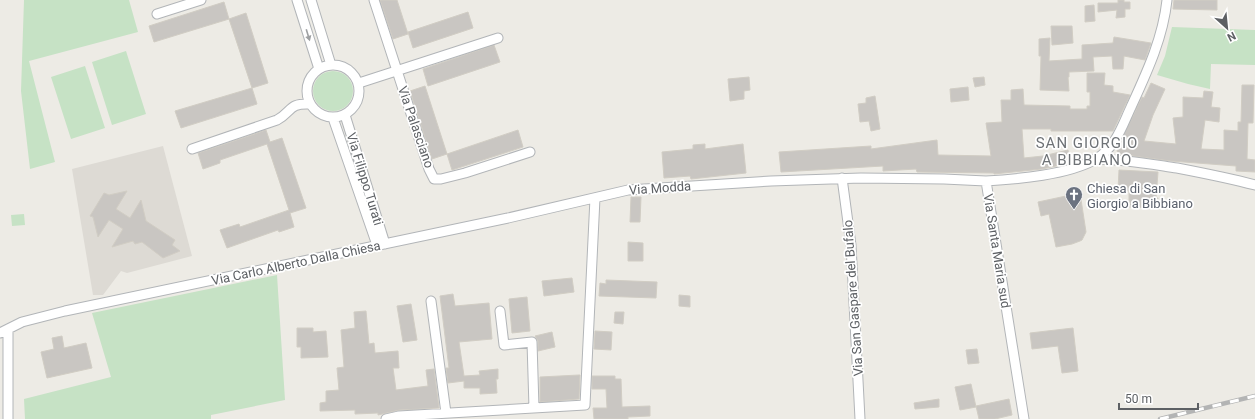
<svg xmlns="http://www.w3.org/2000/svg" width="1255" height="419" font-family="Roboto,sans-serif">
<rect width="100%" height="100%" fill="#edebe5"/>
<path fill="#dddad4" d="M163,146L192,256L127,273L121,271L103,295H93L72,169Z"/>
<path fill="#c6e2c5" d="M24,0H129L138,32L29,61L55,162L30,169L21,91Z
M1172,27L1255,30V65L1211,64L1210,89L1188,84L1157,75L1165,56Z
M126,51L146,114L112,125L92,62Z
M85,66L105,128L71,139L51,77Z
M313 91a20 20 0 1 1 40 0a20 20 0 1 1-40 0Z
M24,214L25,225L12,226L11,215Z
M277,275L285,400L211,415V419H25L24,399L111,377L92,313Z"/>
<path fill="#c9c6c2" stroke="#d1cdc4" d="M380,0H397L408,34L393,39Z
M1118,0H1124V2H1130V9H1125V17L1116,18L1117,10L1098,12V3H1118Z
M1174,0H1217V10L1173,9Z
M224,2L229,19L154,42L149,26Z
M1094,5L1095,21L1085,22V6Z
M468,12L473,28L413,48L408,32Z
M246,13L268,83L252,88L229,19Z
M1051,26H1072L1073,43L1052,45Z
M1114,37L1151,43L1145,60L1124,56L1123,69H1113L1112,56L1093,57L1094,71L1069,72V77H1068L1069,91L1040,90L1041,56H1039V39L1050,38L1049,61L1082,59V45L1113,43Z
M494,45L500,62L428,86L423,69Z
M1087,73H1105L1104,85L1113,86V92L1130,95L1113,131H1051V129H1022L1024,158L1043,156L1068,150L1070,163L1042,169L994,174V173L917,172L916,169L883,171V166L781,172L779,152L871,146V149L937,140L938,155L991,156L986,123L1002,122L1001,100H1011V90L1023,89L1024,105L1070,106V109H1087V106H1090V92H1087Z
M749,77L750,90L744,91V99L730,101L728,79Z
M984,77L985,85L975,87L973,78Z
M1151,83L1165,89L1153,115L1144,141L1176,144L1173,118L1183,117V97L1203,98L1204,91L1213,92L1211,107L1220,108L1219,122L1205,120L1201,149L1224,150V130L1238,131V122H1241L1242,85H1254L1253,123H1248L1247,159L1255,160V172L1236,171V166L1171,161L1119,154L1117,151L1120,143L1142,97L1144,98Z
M425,86L447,154L432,159L410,91Z
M968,87L969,100L951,102L950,89Z
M252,88L257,104L181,128L175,111Z
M875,96L880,129L871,131L869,121L860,122L858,104L866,103V98Z
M266,130L270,142L282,138L306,208L290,213L294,227L279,232L278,230L227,248L220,230L239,224L240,227L289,210L267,144L220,160V163L203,169L198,153Z
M518,130L523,147L452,170L447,154Z
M705,144V149L743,144L746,173L691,179L690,176L664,178L662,152L693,149V145Z
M1119,170L1158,172L1156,198H1158L1157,208L1129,207V191L1118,190Z
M127,191L116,209L130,218L141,200L146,221L175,240L172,245L180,251L163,258L142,242L135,244L133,241L112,247L123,229L109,220L98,237L93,217L90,216L104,193L109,195Z
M1080,193L1086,232L1082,240L1080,241L1072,244L1056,247L1049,214L1041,216L1038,202Z
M631,197H641L640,222H630Z
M628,242L643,243V261H628Z
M572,278L574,292L544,296L542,281Z
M606,280L657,282L656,298L599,296L600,283L606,284Z
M453,294L455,306L489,303L492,339L459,342L464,376L480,375L479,371L498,369V379H496L497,393L480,394V388H464V381L448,383L446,368H449L440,296Z
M679,295L690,296V307L679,306Z
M527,297L530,331L512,333L509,299Z
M411,304L417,340L403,342L397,306Z
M366,311L369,344L374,343L375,353L398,351L399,368H393L396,390L428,386L426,370L434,369L439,408L399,410L378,415V413L355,414V410L320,411V403L326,402V391L339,390L337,368L344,367L341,330L355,328L354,312Z
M615,312H624L623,324L614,323Z
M297,328H313V332L326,331L328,357L301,358V347H297Z
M1073,328L1078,371L1062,373L1058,346L1032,349L1030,333Z
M595,331L612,332L611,350L594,349Z
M552,332L555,347L538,351V341L535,336Z
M62,336L64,348L86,343L92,368L47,378L41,352L54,349L52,338Z
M977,349L979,363L968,364L966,350Z
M579,375H580L579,399L540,402V377Z
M592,376H615V379H621L622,407L650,406V416L628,417V419H594L593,408H607L606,389H592Z
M971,384L976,407L960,410L955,387Z
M939,399V407L915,409L914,403Z
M1009,399L1012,415L995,419H979L976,406Z"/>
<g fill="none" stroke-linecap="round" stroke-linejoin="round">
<defs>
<path id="minor" d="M297,0L319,69
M311,0L331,65
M374,0L429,169L434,179H441L465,173L530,152
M157,14L201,0
M307 91a26 26 0 1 1 52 0a26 26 0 1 1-52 0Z
M359,83L498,38
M345,115L385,244
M333,118L377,245
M192,149L277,120C293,111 288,103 310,104
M1095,159C1123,159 1150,164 1177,168C1203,173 1229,178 1255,185
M842,178L851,245L860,419
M431,301L446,413
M500,311L504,345L532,342L534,408
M0,333L22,322L65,311L508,218L628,190L771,181L861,178L944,179L986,181
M8,419V329
M386,419L399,416L585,405L595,198
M1024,419L986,181C1018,179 1068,175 1096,159C1116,147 1122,126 1131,107C1147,72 1163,38 1167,0"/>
</defs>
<use href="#minor" stroke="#b2b5b8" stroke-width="11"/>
<use href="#minor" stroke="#fff" stroke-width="9"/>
<defs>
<path id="rail" d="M1160,419L1255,396"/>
</defs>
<use href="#rail" stroke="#b3b4b4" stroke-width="4.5"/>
<use href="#rail" stroke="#fff" stroke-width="3" stroke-dasharray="9" stroke-linecap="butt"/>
</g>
<defs><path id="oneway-solid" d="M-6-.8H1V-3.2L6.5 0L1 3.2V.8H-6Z"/></defs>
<use fill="#9ea0a2" href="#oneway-solid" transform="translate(308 35) rotate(73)"/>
<defs>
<symbol id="church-pin" viewBox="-11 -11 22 30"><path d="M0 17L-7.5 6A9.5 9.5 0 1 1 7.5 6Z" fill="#6b7280" stroke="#fff"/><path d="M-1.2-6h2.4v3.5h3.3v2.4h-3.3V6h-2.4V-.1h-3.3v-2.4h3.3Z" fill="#fff"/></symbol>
</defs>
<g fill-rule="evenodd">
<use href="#church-pin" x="1064" y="185" width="20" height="27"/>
</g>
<g text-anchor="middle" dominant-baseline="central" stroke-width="3.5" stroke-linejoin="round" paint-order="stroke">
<g font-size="13" fill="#5d6064" stroke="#fff">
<text transform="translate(416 127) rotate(71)">Via Palasciano</text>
<text transform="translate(365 179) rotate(73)">Via Filippo Turati</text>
<text transform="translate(660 188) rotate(-4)">Via Modda</text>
<text transform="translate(997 251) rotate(81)">Via Santa Maria sud</text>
<text transform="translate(296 263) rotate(-12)">Via Carlo Alberto Dalla Chiesa</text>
<text transform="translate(853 298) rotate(-94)">Via San Gaspare del Bufalo</text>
</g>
<g font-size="13" fill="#5b616d" stroke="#fff" text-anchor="start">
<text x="1087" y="188">Chiesa di San<tspan x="1087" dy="15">Giorgio a Bibbiano</tspan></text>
</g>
<g font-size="15" letter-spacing="1" fill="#6e7276" stroke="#fff">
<text x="1087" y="143">SAN GIORGIO<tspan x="1087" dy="17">A BIBBIANO</tspan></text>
</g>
</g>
<g transform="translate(1227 28) rotate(153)" stroke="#ffffff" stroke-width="3" paint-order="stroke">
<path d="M0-3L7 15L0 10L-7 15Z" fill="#5d6064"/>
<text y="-6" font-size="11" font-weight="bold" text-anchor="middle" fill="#5d6064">N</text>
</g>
<path d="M1119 403v6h79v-6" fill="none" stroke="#5d6064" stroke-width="2"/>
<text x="1125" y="403" font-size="12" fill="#5d6064" stroke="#ffffff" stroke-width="3" paint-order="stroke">50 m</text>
</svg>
